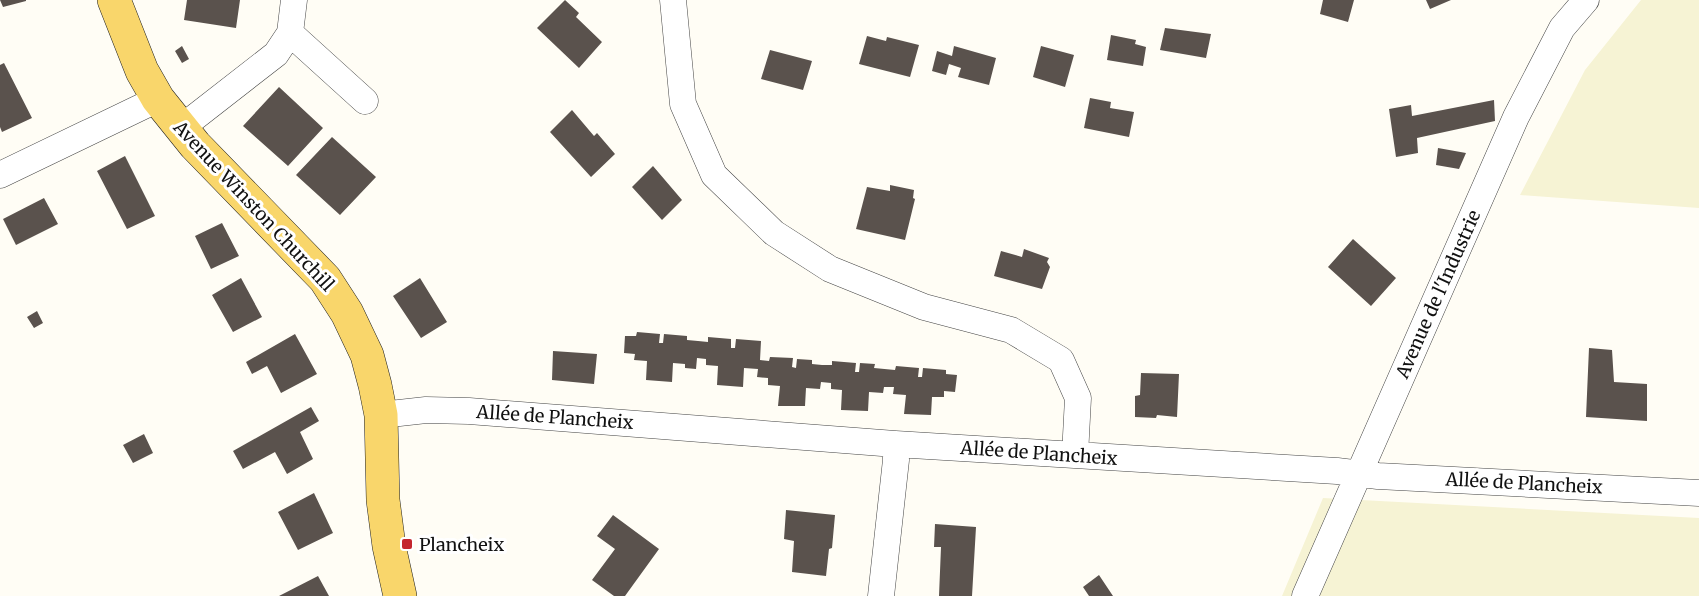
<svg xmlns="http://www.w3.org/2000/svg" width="1699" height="596" font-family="Merriweather,serif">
<rect width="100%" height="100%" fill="#fffdf5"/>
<path fill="#f6f3d4" d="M1641,0H1699V208L1520,195L1585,70Z
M1323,498L1699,518V596H1282Z"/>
<path fill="#5a524d" d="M0,0H26V1L3,7Z
M187,0H240L236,28L184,20Z
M565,0L579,13L576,17L602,42L579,68L537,28Z
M1323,0H1354L1348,22L1320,14Z
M1426,0H1451L1430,9Z
M1165,28L1211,34L1206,58L1160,50Z
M1111,35L1136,40L1135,44L1146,47L1143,66L1107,60Z
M867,36L886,41L887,37L919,45L910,77L859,64Z
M182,46L189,59L182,63L175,51Z
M954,46L996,58L989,85L958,77L961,68L949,64L946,75L932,71L937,51L952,56Z
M1041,46L1074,55L1065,87L1033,77Z
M770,50L812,61L803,90L761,79Z
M4,63L32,118L2,132L0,127V65Z
M279,87L323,128L288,166L243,126Z
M1090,98L1111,102L1110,108L1134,112L1129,137L1084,128Z
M1494,100L1495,121L1417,138L1418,153L1396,157L1389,109L1411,105L1412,116Z
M572,110L594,136L597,133L615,154L591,177L550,132Z
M332,137L376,177L340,215L296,175Z
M1438,148L1466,153L1459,169L1436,165Z
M125,156L155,216L127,229L97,171Z
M653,166L682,200L662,220L632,187Z
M890,185L914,190L913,198L915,199L905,240L856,229L867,187L890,191Z
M44,198L58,224L16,245L3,219Z
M222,223L239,256L211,269L195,236Z
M1353,239L1396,278L1371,306L1328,267Z
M1024,249L1049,258L1047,262L1050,267L1042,289L994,276L1001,251L1022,257Z
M241,278L262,317L233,332L212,295Z
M420,278L447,322L421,338L393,296Z
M37,311L43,323L34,328L27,317Z
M637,332L660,334L659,343H663L664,334L687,336V340L698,341L708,342V337L731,339V348H735L736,339L761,341L760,360L769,361L770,357L793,358L792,367L796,368L797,359L812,360V364L822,365H832V361L856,363L855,372H859L860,363L875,364L874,368L895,370L896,366L919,368L918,377H922L923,368L946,370V374L957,375L955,392L944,391V397H932L931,415L904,414L906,395L893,394L894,387H884L883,393L869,392L868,411L841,410L842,390L831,389V383L821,382L820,389L806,388L805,406H778L780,386L768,385V378L757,377L758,369L744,368L743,387L717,385L718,366L706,365V359L697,358L696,369L685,368V364L673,363L672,382L646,380L647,361L634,360L635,354L624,353L625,336H636Z
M295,334L317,374L281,393L267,366L252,374L246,362Z
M1589,348L1612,350L1614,382L1647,384V421L1586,417Z
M553,351L597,354L594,384L552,380Z
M1141,373L1179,374L1177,417L1157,415L1156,418L1135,417V396L1140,395Z
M311,407L319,421L300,432L313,459L287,474L275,452L243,469L233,451Z
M144,434L153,453L133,463L123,445Z
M314,493L333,533L298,550L278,512Z
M786,510L835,515L832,548L829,549L826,576L792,572L794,541L784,539Z
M613,515L659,549L625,596H614L592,580L615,549L597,536Z
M935,524L976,527L972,596H939L941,547H934Z
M1099,575L1113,596H1089L1083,587Z
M318,576L329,596H279Z"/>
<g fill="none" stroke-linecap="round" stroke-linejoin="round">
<defs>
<path id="minor" d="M673,0L683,104L714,175L774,233L830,269L924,307L1011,330L1061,360L1078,398L1075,455
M290,33L365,101
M181,128L276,54L290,33L294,0
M0,175L158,99
M381,415L426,410L469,411L895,444L1337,471L1378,476L1699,493
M881,596L896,460L895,444
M1305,596L1516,117L1562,28L1586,0"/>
<path id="major" d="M114,0L142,71L158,99L195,145L325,279L347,313L367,355L375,385L381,415L383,500L389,546L400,596"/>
</defs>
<use href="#minor" stroke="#444" stroke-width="27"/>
<use href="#major" stroke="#222" stroke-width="34"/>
<use href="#minor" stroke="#fff" stroke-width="26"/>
<use href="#major" stroke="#f9d66b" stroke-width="33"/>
</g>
<rect fill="#c4262e" stroke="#fff" stroke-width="2" x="401" y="538" width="12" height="12" rx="3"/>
<g text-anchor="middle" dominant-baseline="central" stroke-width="6" stroke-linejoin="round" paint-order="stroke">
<g font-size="18" fill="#111" stroke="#fff">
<text transform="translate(254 206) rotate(47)">Avenue Winston Churchill</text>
<text transform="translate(1438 294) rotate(-66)">Avenue de l'Industrie</text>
<text transform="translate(555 417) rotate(4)">Allée de Plancheix</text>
<text transform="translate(1039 453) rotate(4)">Allée de Plancheix</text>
<text transform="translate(1524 483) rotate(3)">Allée de Plancheix</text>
</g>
<g font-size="18" fill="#111" stroke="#fff" text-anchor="start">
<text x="419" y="544">Plancheix</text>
</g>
</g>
</svg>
